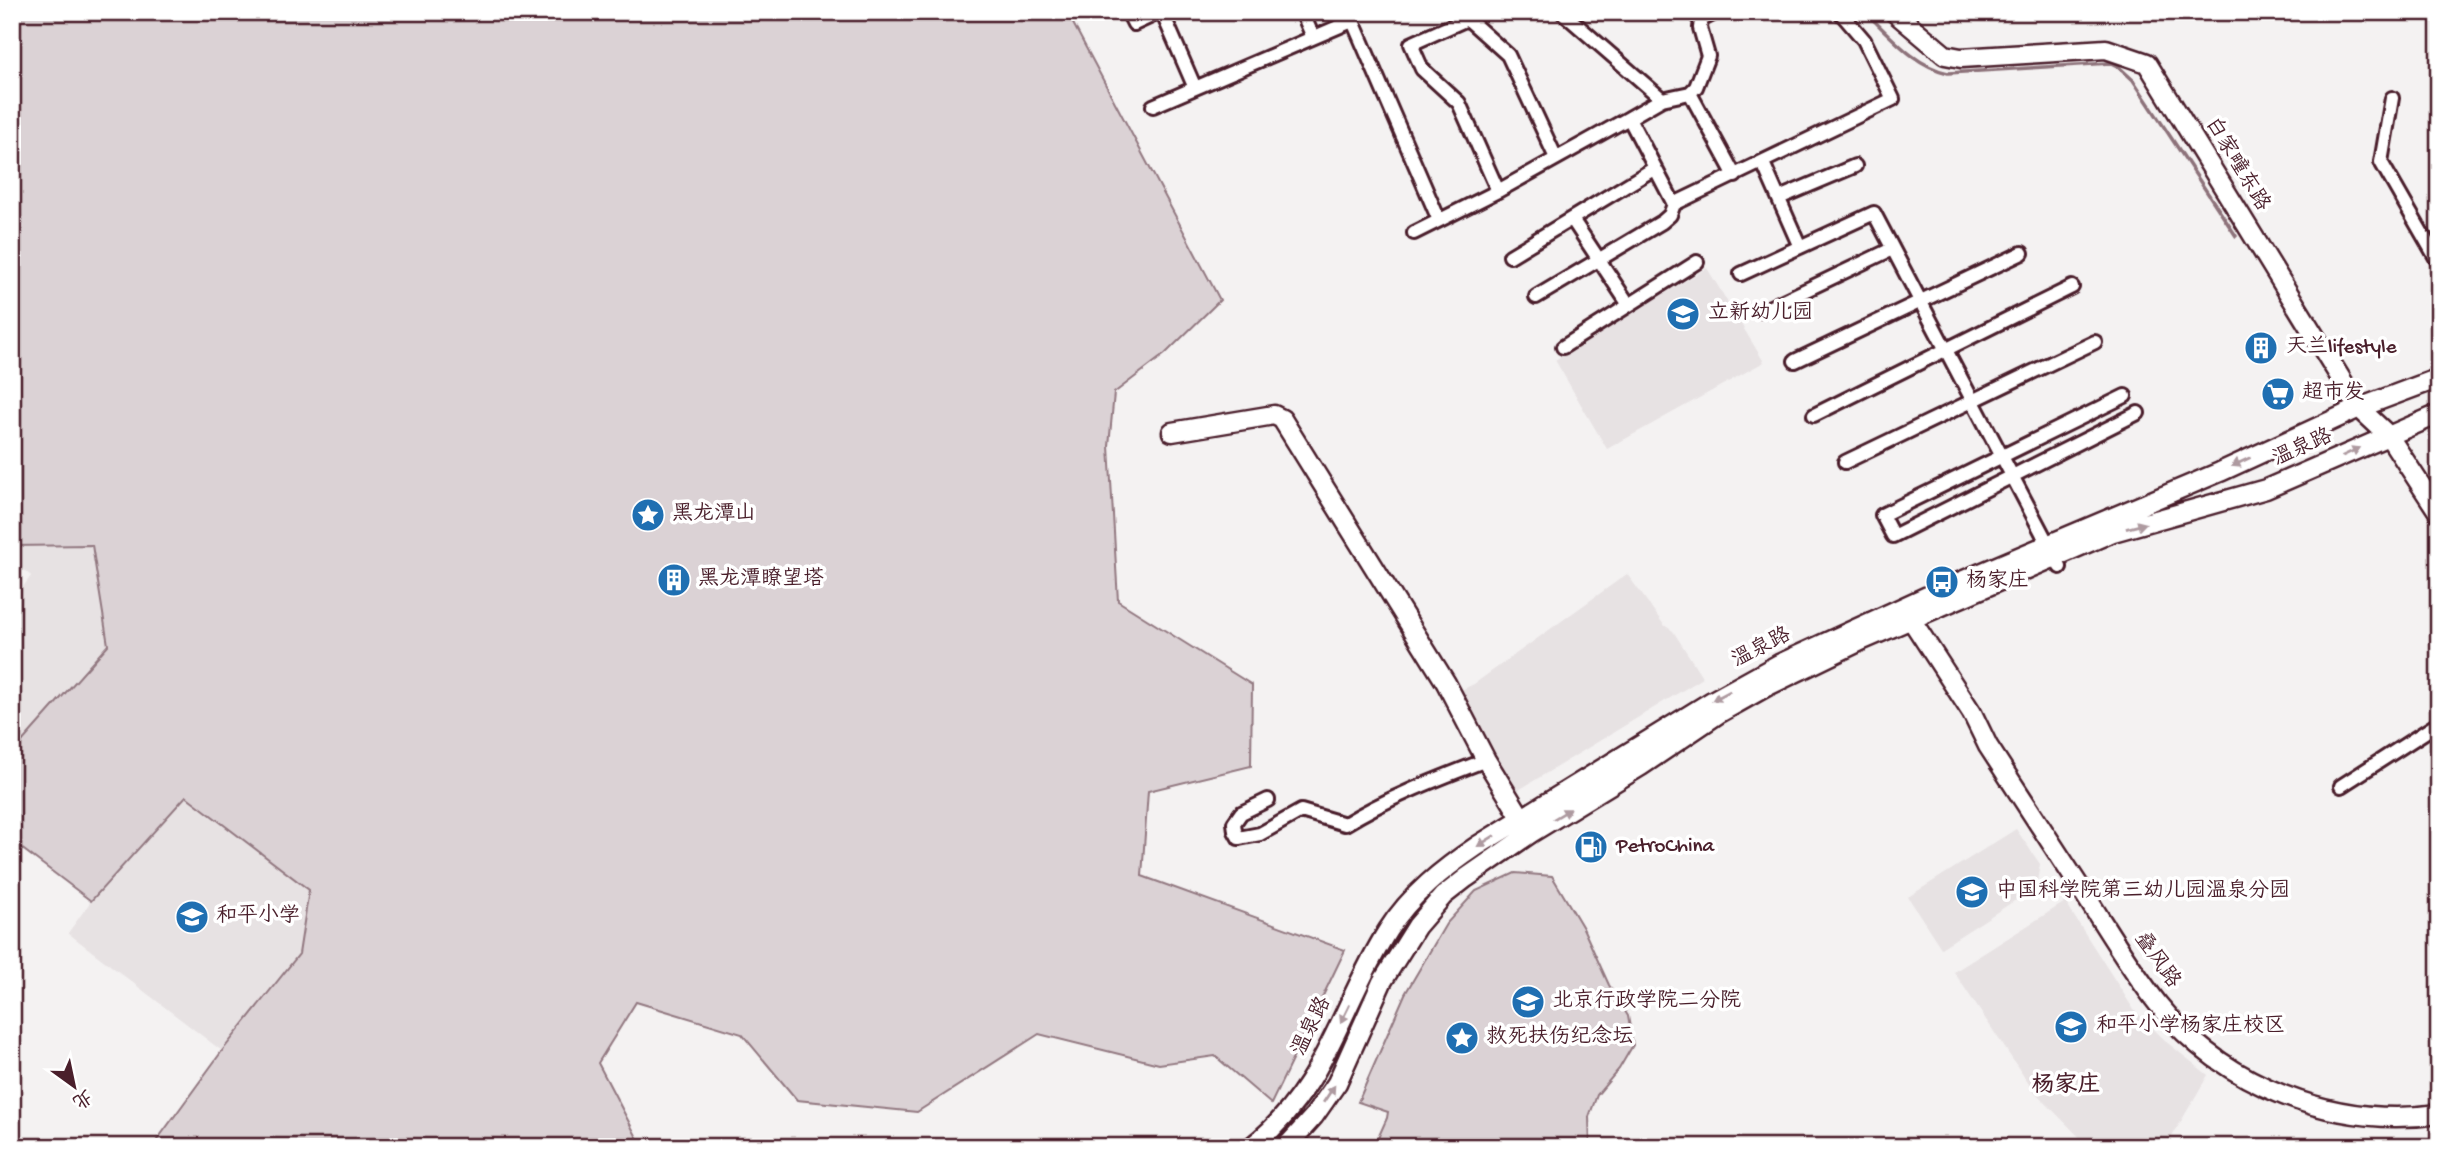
<svg xmlns="http://www.w3.org/2000/svg" width="2451" height="1159" font-family="'Gochi Hand','LXGW WenKai TC',sans-serif">
<rect width="100%" height="100%" fill="#f4f2f2"/>
<filter id="ink" filterUnits="userSpaceOnUse"><feTurbulence type="fractalNoise" baseFrequency=".0143" numOctaves="2"/><feDisplacementMap in="SourceGraphic" scale="14" xChannelSelector="R" yChannelSelector="G"/><feConvolveMatrix kernelMatrix="1 2 1 2 8 2 1 2 1" color-interpolation-filters="sRGB"/></filter>
<g filter="url(#ink)">
<path fill="#e7e2e3" d="M1707,268L1764,362L1607,449L1555,360Z
M92,545L108,645L12,753V602L31,576L12,559V546Z
M1627,574L1664,625L1673,631L1703,678L1517,791L1457,692L1474,684Z
M186,796L309,890L299,954L222,1051L68,933L91,901Z
M2016,829L2040,864L2036,887L1941,948L1908,897Z
M2065,902L2134,1010L2169,1044L2208,1075L2166,1147H2089L2033,1090L1954,972Z"/>
<path fill="#dbd2d5" stroke="#927880" stroke-width="2" d="M12,12H1067L1220,300L1165,354L1114,393L1109,446L1118,601L1252,685L1251,766L1148,791L1142,876L1345,950L1271,1104L1215,1056L1159,1064L1039,1034L917,1112L797,1100L742,1034L636,1002L598,1063L642,1147H152L222,1051L299,954L309,890L186,796L91,901L12,841V753L108,645L92,545L12,546Z
M1515,873L1552,876L1583,928L1609,985L1628,1016L1633,1045L1619,1069L1597,1095L1589,1117L1590,1147H1374L1387,1118L1388,1112L1358,1102L1405,994L1446,924L1476,891Z"/>
<g fill="none" stroke-linecap="round" stroke-linejoin="round">
<path stroke="#8d727a" stroke-width="3.5" d="M1865,12C1890,35 1914,66 1948,73L2111,63L2119,67L2133,80L2236,236"/>
<defs>
<path id="street" d="M1128,12L1134,24L1160,12
M1162,12L1195,88
M1302,12L1313,37
M1349,12L1439,220
M1460,12L1508,55L1556,158
M1562,12L1662,99L1629,118L1674,204L1893,99L1864,40L1840,12
M1692,12L1701,20L1717,12
M1467,19L1411,44L1422,69L1459,103L1498,191
M1690,93L1735,176
M2392,98L2381,162L2439,263
M1662,99L1690,93L1696,87L1708,56L1700,28L1701,20
M1153,106L1352,21
M1763,163L1800,247
M1779,198L1855,166
M1572,219L1629,305
M1414,233L1498,191L1629,118
M1510,256L1655,168
M1741,274L1874,213L2060,567
M1536,297L1662,222L1670,215L1674,204
M1762,311L1892,249
M1563,347L1697,262
M1795,361L2022,253
M2125,396L1882,515L1893,536L2138,413
M1814,415L2072,287
M1845,462L2095,342
M2341,786L2439,723
M1268,800L1241,813L1234,823L1235,831L1239,838L1260,834L1301,811L1345,824C1389,797 1437,779 1486,760"/>
<path id="secondary" d="M1894,12L1945,55L1961,58L2106,49L2147,63L2359,408L2388,435L2439,513
M1172,432L1274,415L1282,419L1446,683L1486,760L1527,827
M1905,610L1972,713L1988,746C2021,797 2054,848 2087,898C2110,934 2132,971 2158,1004C2224,1086 2335,1129 2439,1114
M1251,1147C1326,1089 1340,1006 1388,930C1410,895 1443,869 1477,846L1712,701L1779,664L1945,588L2220,472L2359,408L2439,378
M1286,1147L1314,1116L1337,1083L1382,982L1417,926L1443,896L1466,878L1531,833L1641,766L1718,714L1766,687L1863,640L2113,532L2266,489L2439,414"/>
</defs>
<use href="#street" stroke="#4a1f2b" stroke-width="18"/>
<use href="#secondary" stroke="#4a1f2b" stroke-width="23"/>
<use href="#street" stroke="#fff" stroke-width="12"/>
<use href="#secondary" stroke="#fff" stroke-width="18"/>
</g>
<defs><path id="oneway-solid" d="M-6-.8H1V-3.2L6.5 0L1 3.2V.8H-6Z" transform="scale(1.75)"/></defs>
<g fill="#ae9aa0">
<use href="#oneway-solid" transform="translate(2351 452) rotate(-25)"/>
<use href="#oneway-solid" transform="translate(2241 462) rotate(155)"/>
<use href="#oneway-solid" transform="translate(2136 526) rotate(-15)"/>
<use href="#oneway-solid" transform="translate(1721 696) rotate(152)"/>
<use href="#oneway-solid" transform="translate(1562 814) rotate(-31)"/>
<use href="#oneway-solid" transform="translate(1486 841) rotate(148)"/>
<use href="#oneway-solid" transform="translate(1345 1014) rotate(116)"/>
<use href="#oneway-solid" transform="translate(1329 1094) rotate(-56)"/>
</g>
</g>
<defs>
<symbol id="school-disc" viewBox="-11 -11 22 22"><circle r="9.5" fill="#1f6fb2" stroke="#fff"/><path d="M0-5L7-2L0 1L-7-2ZM-4 1L0 2.5L4 1V4Q0 6-4 4Z" fill="#fff"/></symbol>
<symbol id="building-disc" viewBox="-11 -11 22 22"><circle r="9.5" fill="#1f6fb2" stroke="#fff"/><path d="M-4-6H4V6H1V3H-1V6H-4ZM-2.5-4.3h1.7v1.8h-1.7ZM.8-4.3h1.7v1.8H.8ZM-2.5-1h1.7V.8h-1.7ZM.8-1h1.7V.8H.8Z" fill="#fff"/></symbol>
<symbol id="supermarket-disc" viewBox="-11 -11 22 22"><circle r="9.5" fill="#1f6fb2" stroke="#fff"/><path d="M-6-5.5h2.5l.6 2H6L4.5 2H-2.5L-4.4-4H-6ZM-1.5 3.2a1.3 1.3 0 1 0 .1 0ZM3 3.2a1.3 1.3 0 1 0 .1 0Z" fill="#fff"/></symbol>
<symbol id="sight-disc" viewBox="-11 -11 22 22"><circle r="9.5" fill="#1f6fb2" stroke="#fff"/><path d="M0-6L1.8-2.2L6-1.7L2.9 1.2L3.7 5.4L0 3.3L-3.7 5.4L-2.9 1.2L-6-1.7L-1.8-2.2Z" fill="#fff"/></symbol>
<symbol id="bus-disc" viewBox="-11 -11 22 22"><circle r="9.5" fill="#1f6fb2" stroke="#fff"/><path d="M-5-6H5V4H4V6H2V4H-2V6H-4V4H-5ZM-3.5-4V0h7V-4ZM-3.5 1.2v1.5H-2V1.2ZM2 1.2v1.5H3.5V1.2Z" fill="#fff"/></symbol>
<symbol id="fuel-disc" viewBox="-11 -11 22 22"><circle r="9.5" fill="#1f6fb2" stroke="#fff"/><path d="M-5.5-6h7V0h2V4h1.3V-2.5L3-4.5l.8-.8L6-3V5H2.5V1h-1V6h-7ZM-4.2-4.7v3.2H.2V-4.7Z" fill="#fff"/></symbol>
<symbol id="university-disc" viewBox="-11 -11 22 22"><circle r="9.5" fill="#1f6fb2" stroke="#fff"/><path d="M0-5L7-2L0 1L-7-2ZM-4 1L0 2.5L4 1V4Q0 6-4 4Z" fill="#fff"/></symbol>
</defs>
<g fill-rule="evenodd">
<use href="#school-disc" x="1664" y="295" width="38" height="38"/>
<use href="#building-disc" x="2242" y="329" width="38" height="38"/>
<use href="#supermarket-disc" x="2259" y="375" width="38" height="38"/>
<use href="#sight-disc" x="629" y="496" width="38" height="38"/>
<use href="#building-disc" x="655" y="561" width="38" height="38"/>
<use href="#bus-disc" x="1923" y="563" width="38" height="38"/>
<use href="#fuel-disc" x="1572" y="828" width="38" height="38"/>
<use href="#school-disc" x="1953" y="873" width="38" height="38"/>
<use href="#school-disc" x="173" y="898" width="38" height="38"/>
<use href="#university-disc" x="1509" y="983" width="38" height="38"/>
<use href="#school-disc" x="2052" y="1008" width="38" height="38"/>
<use href="#sight-disc" x="1443" y="1019" width="38" height="38"/>
</g>
<g text-anchor="middle" dominant-baseline="central" stroke-width="7" stroke-linejoin="round" paint-order="stroke">
<g font-size="21" fill="#4a1f2b" stroke="#fff">
<text transform="translate(2236 165) rotate(59)">白家疃东路</text>
<text transform="translate(2303 449) rotate(-24)">温泉路</text>
<text transform="translate(1762 649) rotate(-27)">温泉路</text>
<text transform="translate(2156 961) rotate(55)">叠风路</text>
<text transform="translate(1313 1027) rotate(-64)">温泉路</text>
</g>
<g font-size="21" fill="#4a1f2b" stroke="#fff" text-anchor="start">
<text x="1708" y="314">立新幼儿园</text>
<text x="2286" y="348">天兰lifestyle</text>
<text x="2302" y="394">超市发</text>
<text x="672" y="515">黑龙潭山</text>
<text x="698" y="580">黑龙潭瞭望塔</text>
<text x="1966" y="582">杨家庄</text>
<text x="1616" y="847">PetroChina</text>
<text x="1996" y="892">中国科学院第三幼儿园温泉分园</text>
<text x="216" y="917">和平小学</text>
<text x="1552" y="1002">北京行政学院二分院</text>
<text x="2096" y="1027">和平小学杨家庄校区</text>
<text x="1486" y="1038">救死扶伤纪念坛</text>
</g>
<g font-size="23" font-weight="bold" fill="#4a1f2b" stroke="#fff">
<text x="2066" y="1086">杨家庄</text>
</g>
</g>
<rect width="2451" height="1159" fill="none" stroke="#fff" stroke-width="42"/>
<rect x="21" y="21" width="2409" height="1117" fill="none" stroke="#4a1f2b" stroke-width="2.5" filter="url(#ink)"/>
<g transform="translate(74 1086) rotate(147)" stroke="#ffffff" stroke-width="5" paint-order="stroke">
<path d="M0-5L12 26L0 18L-12 26Z" fill="#4a1f2b"/>
<text y="-10" font-size="19" font-weight="bold" text-anchor="middle" fill="#4a1f2b">北</text>
</g>
</svg>
